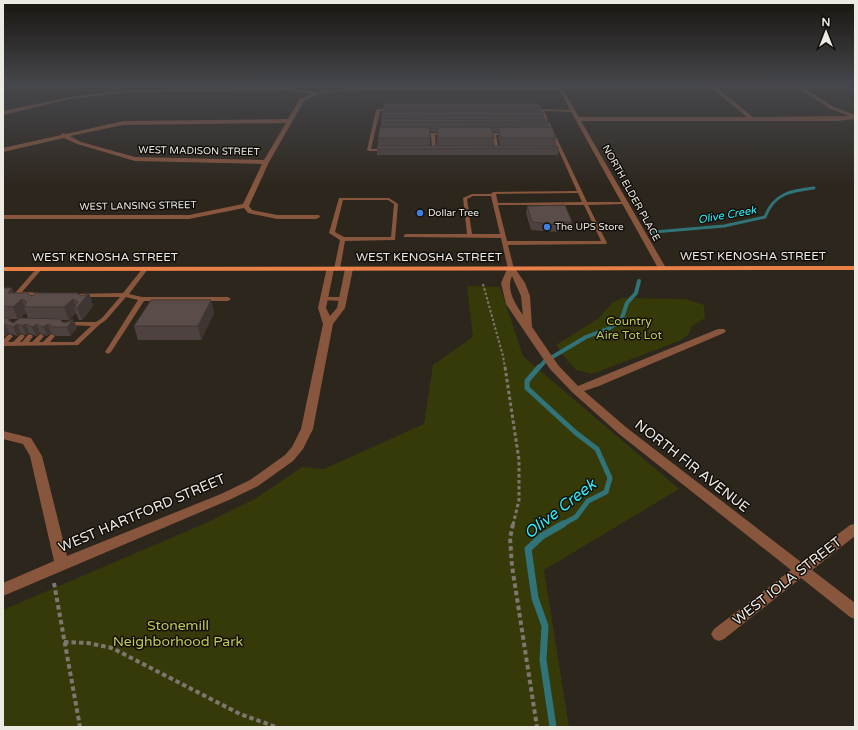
<svg xmlns="http://www.w3.org/2000/svg" width="858" height="730" font-family="'Varela Round',sans-serif">
<rect width="100%" height="100%" fill="#2d261d"/>
<path fill="#363a09" d="M467,286L500,287L523,356L679,489L544,570L569,727H3V610L206,523L255,499L302,467L324,469L424,424L433,365L473,337Z
M622,298L685,299L704,305L705,318L692,326L689,334L679,341L592,374L576,370L563,355L556,345L599,318L612,303Z"/>
<g fill="none" stroke-linecap="round" stroke-linejoin="round">
<path stroke="#307378" stroke-width="3" d="M654,232L724,226L765,217C774,193 791,191 814,188"/>
<path stroke="#307378" stroke-width="4" d="M539,368L544,362L586,337L610,328L622,318L627,303L636,293L639,281"/>
<path stroke="#307378" stroke-width="5" d="M539,367L527,381V388L576,433L597,449L610,478L606,492L588,501L576,517L561,525"/>
<path stroke="#307378" stroke-width="7" d="M553,727L543,660L545,626L535,598L528,549L542,536L563,524"/>
<path stroke="#7d7770" stroke-width="2" stroke-dasharray="2.5 2" stroke-linecap="butt" d="M483,284L503,356L505,368"/>
<path stroke="#7d7770" stroke-width="3" stroke-dasharray="3.5 2.5" stroke-linecap="butt" d="M505,367L519,460V500L513,525"/>
<path stroke="#7d7770" stroke-width="4" stroke-dasharray="4.5 3" stroke-linecap="butt" d="M513,524L510,538L512,566L537,727
M54,583L80,727
M64,642L88,643L112,648L240,714L276,727"/>
<path fill="#88553d" fill-rule="evenodd" d="M378,109H391L393,110L391,111H380L371,149H385L387,150L385,151H369L367,150L376,110Z
M532,109L573,110L572,112L544,111L587,202H625L627,203L625,204L588,205L607,243L606,244L508,245L514,269L511,271L508,269L501,238L404,237V235L406,234H467L463,198L472,194H491L493,192L577,191L541,111H531ZM578,193L582,202L498,203L496,194ZM473,196H491L500,234H472L467,199ZM498,205H584L601,241H507Z
M422,133H445L447,134L445,135H435L436,150L434,151L432,150L431,135H421L420,134Z
M483,133H507L509,134L507,135H496L499,150L497,151L495,150L492,135H484L482,134Z
M339,198H389L398,204L395,240L345,241L340,269L337,271L334,269L340,240L329,233ZM343,200H388L394,204L391,237H344L335,232Z
M39,267L42,269L22,292L43,293L45,294L46,295L45,296L15,295L14,294L15,293L37,268Z
M145,267L148,269L129,294L142,297H228L231,299L228,301H144L111,352L108,354L105,352L138,300L126,297L106,320L99,325L78,345L3,346V340L8,335L10,334L13,336L8,342H13L20,335L22,334L25,336L20,342H22L28,335L30,334L33,336L29,342H32L39,335L41,334L44,336L39,342H43L50,335L52,334L55,336L50,342H74L91,326L66,325L63,323L64,322H96L102,318L120,297H71L69,296L68,295L69,294L123,293L143,268Z
M323,297H343L346,299L343,301L321,300L320,299L321,298Z"/>
<path fill="#88553d" fill-rule="evenodd" d="M556,85H560L579,117H747L708,85H799L834,107L855,115V119L836,121H581L666,268L662,270L658,268L559,90H355L318,94L304,101L269,162L249,206L252,210L277,215H319L320,217L316,219H277L248,213L244,208L189,219H3V215H189L243,204L262,164L135,161L77,144L64,138L3,152V148L61,135L63,133L66,134L123,121L288,119L300,99L312,94L286,90L127,92L70,99L3,115V111L70,97L127,90L286,88L317,92L355,88H557ZM716,87H796L830,109L849,116L753,117ZM286,123L264,160L135,157L81,142L70,136L123,125Z
M327,267H330L334,269L326,308L330,316L337,308L345,269L349,267L353,269L345,308L333,324L313,429L303,449L293,461L258,486L229,500L3,596V583L54,561L30,456L23,444L3,439V431L31,438L42,456L67,556L221,494L250,480L285,455L292,447L301,429L323,324L318,308Z
M508,267H514L525,283L530,296L532,327L558,365L578,386L718,329H724L726,331L724,333L599,386L584,391L627,428L801,562L850,525L855,524V536L812,570L855,603V619L850,617L801,578L724,639L719,641L714,639L711,634L714,629L791,570L619,434L572,392L550,369L506,304L501,283ZM512,276L521,296L523,315C515,304 506,290 512,276Z"/>
<path fill="#e9804a" fill-rule="evenodd" d="M855,266V270L3,271V267Z"/>
</g>
<path fill="#4d423f" fill-rule="evenodd" d="M383,107H541L540,112L544,115V120L549,122V127L556,138V146L559,148L558,155H377V149L378,146V138L381,127V122L382,119V115L383,112ZM430,132H437V146H430ZM492,132H498V136L500,146H493L494,138Z
M527,206L572,222L571,230H559L558,232L531,230L526,213Z
M3,288H12L14,293L32,296H82L89,293L93,306L82,320H79L76,313L69,320H61L62,322L77,328L70,336H56L51,333L47,336L40,333L36,336L29,333L26,335L21,333L17,336L9,333L5,336H3ZM26,313L28,318H20ZM10,319H18L13,323H11Z
M211,300L214,313L201,340H138L134,326Z"/>
<path fill="#3f3633" d="M12,288L17,301L8,293Z
M89,293L93,306L82,320L77,308Z
M22,299L25,307H24L26,313L18,320L13,307Z
M73,299L76,308H74L76,313L69,320L64,307Z
M211,300L214,313L201,340L198,326Z
M73,319L77,328L70,336L67,327Z
M5,324L9,333L5,336L3,330V325Z
M17,324L21,333L17,336L13,327Z
M26,324L29,333L26,335L22,326Z
M37,324L40,333L36,336L32,327Z
M48,324L51,333L47,336L43,327Z"/>
<path fill="#5a4d49" stroke="#3f3633" d="M384,104H539L541,107H383Z
M382,112H543L544,115H382Z
M381,119L548,120L549,122H381Z
M380,127H430V138H378Z
M437,127H491L494,138H437Z
M498,127H552L556,138H501Z
M377,146H557L559,148L377,149Z
M565,205L572,222H559V225L532,222L527,206Z
M3,288H12L8,293H27L32,296L36,293H77L82,296L89,293L77,308H74L78,302L73,299L64,307H24L27,302L22,299L13,307L3,306Z
M151,300H211L198,326H134Z
M3,318H9L8,320L13,323L20,318L61,319V321L65,323L73,319L67,327H53L48,324L43,327L37,324L32,327L26,324L22,326L17,324L13,327L5,324L3,325Z"/>
<linearGradient id="sky" x2="0" y2="1"><stop stop-color="#191510"/><stop offset="0.45" stop-color="#46474c"/><stop offset="1" stop-color="#46474c" stop-opacity="0"/></linearGradient>
<rect width="858" height="188" fill="url(#sky)"/>
<g fill="#3f7fe0" stroke="#120f0b" stroke-width="1.5">
<circle cx="420" cy="213" r="4"/>
<circle cx="547" cy="227" r="4"/>
</g>
<g text-anchor="middle" dominant-baseline="central" stroke-width="3" stroke-linejoin="round" paint-order="stroke">
<g font-size="10" fill="#ede9e3" stroke="#120f0b">
<text transform="translate(199 151) rotate(1)">WEST MADISON STREET</text>
<text transform="translate(631 193) rotate(61)">NORTH ELDER PLACE</text>
<text transform="translate(138 206) rotate(-1)">WEST LANSING STREET</text>
</g>
<g font-size="10" fill="#ede9e3" stroke="#120f0b" text-anchor="start">
<text x="428" y="213">Dollar Tree</text>
<text x="555" y="227">The UPS Store</text>
</g>
<g font-size="11" font-style="italic" fill="#2aeffb" stroke="#120f0b">
<text transform="translate(727 215) rotate(-10)">Olive Creek</text>
</g>
<g font-size="12" fill="#ede9e3" stroke="#120f0b">
<text x="753" y="256">WEST KENOSHA STREET</text>
<text x="105" y="257">WEST KENOSHA STREET</text>
<text x="429" y="257">WEST KENOSHA STREET</text>
</g>
<g font-size="12" fill="#bfca53" stroke="#120f0b">
<text x="629" y="321">Country<tspan x="629" dy="14">Aire Tot Lot</tspan></text>
</g>
<g font-size="14" fill="#ede9e3" stroke="#120f0b">
<text transform="translate(692 466) rotate(38)">NORTH FIR AVENUE</text>
<text transform="translate(142 513) rotate(-23)">WEST HARTFORD STREET</text>
<text transform="translate(787 581) rotate(-38)">WEST IOLA STREET</text>
</g>
<g font-size="14" fill="#bfca53" stroke="#120f0b">
<text x="178" y="625">Stonemill<tspan x="178" dy="16">Neighborhood Park</tspan></text>
</g>
<g font-size="16" font-style="italic" fill="#2aeffb" stroke="#120f0b">
<text transform="translate(560 509) rotate(-38)">Olive Creek</text>
</g>
</g>
<rect width="858" height="730" fill="none" stroke="#ede9e3" stroke-width="8"/>
<g transform="translate(826 32)" stroke="#120f0b" stroke-width="3" paint-order="stroke">
<path d="M0-3L7 15L0 10L-7 15Z" fill="#ede9e3"/>
<text y="-6" font-size="11" font-weight="bold" text-anchor="middle" fill="#ede9e3">N</text>
</g>
</svg>
